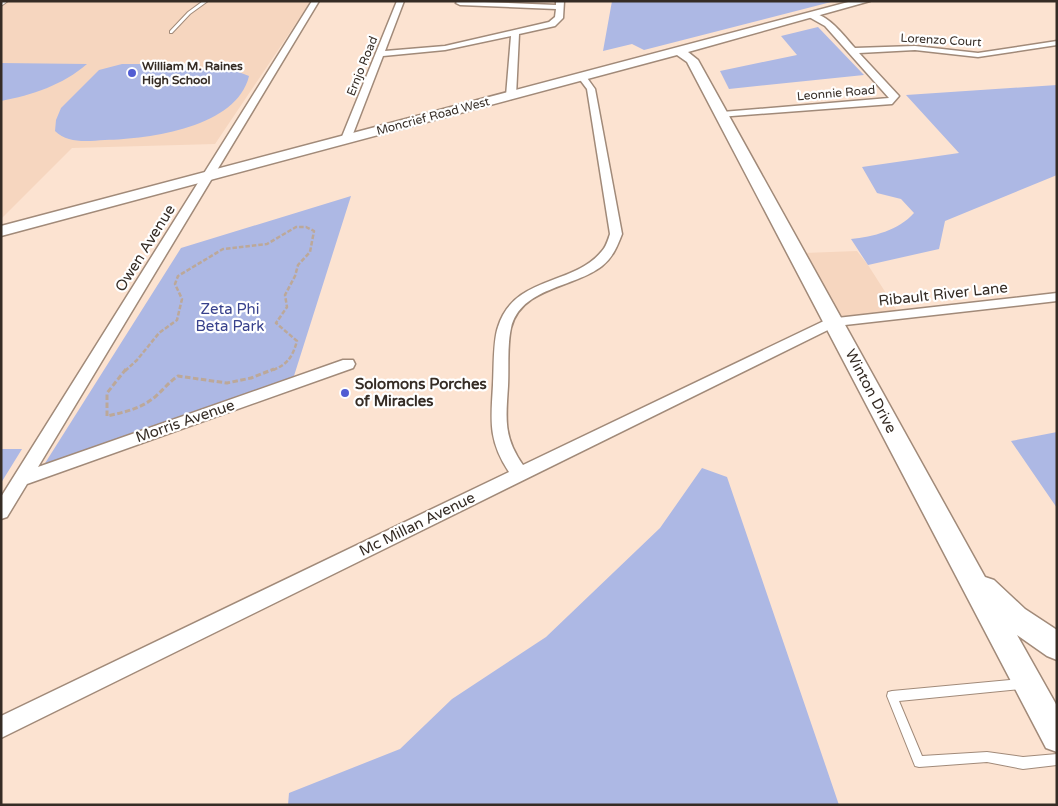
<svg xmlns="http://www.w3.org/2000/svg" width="1058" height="806" font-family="'Varela Round',sans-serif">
<rect width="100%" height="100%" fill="#fce3d1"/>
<path fill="#f6d6bf" d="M1,1H311L215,144L72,148L1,219Z
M857,251L868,265L898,312L838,317L804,253Z"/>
<path fill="#adb8e4" d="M612,1H835L644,50L632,44L603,51Z
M818,27L864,75L729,89L720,71L797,55L781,36Z
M1,63L87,64C63,85 32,95 1,101Z
M122,64H185L200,69L236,71L249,76C237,127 150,139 105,140C88,141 68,144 55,131L56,120L61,108L99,70Z
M1057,85V175L945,221L939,249L868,265L851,239C873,237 899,230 914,213L901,199L877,193L862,167L959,153L906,95Z
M351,196L293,379L42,468L181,248Z
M1057,432V508L1011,441Z
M1,449H22L1,483Z
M702,468L727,477L839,805H288L289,793L400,749L452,699L546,637L660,528Z"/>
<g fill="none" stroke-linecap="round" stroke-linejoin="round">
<defs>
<path id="lane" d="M3,1H8L1,6V3Z
M203,1H208L190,14L172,33H170V31L188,12Z
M1021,679L1025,680L1026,684L1025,688L1021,689L899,701L922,756L987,752L1023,757L1057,754V765L1023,769L987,762L919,767L915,766L887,696L888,692L892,691Z"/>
<path id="street" d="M312,1H319L38,467L343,360H353L355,364L353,368L27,484L7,517L1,519V497Z
M397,1H404L385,51L445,46L549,22L555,17L556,9L460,5L456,3L458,1L556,5V1H564L563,18L555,26L519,34L516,96L511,99L506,96L511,36L445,50L383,56L351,139L349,141H343L341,139Z
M809,13C827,12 844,36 855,48L915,46L978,53L1057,41V45L978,57L915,50L859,53L899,96L892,104L719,117L717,115L722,112L889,98L825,26L809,17Z
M582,74L585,75L595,89L622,234C617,247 613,257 602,266C574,288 521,287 511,328C507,346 509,368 508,386C506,418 503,437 523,465L828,319L1057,293V301L836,326L1,738V716L509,472C488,440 491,421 493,385C494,369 493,341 498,327C514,275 574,286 602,251C606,247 608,240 610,234L587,89L578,77Z"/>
<path id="secondary" d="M852,1H870L688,52L698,60L985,577L994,580L1025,609L1057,630V660L1047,656L1017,635L1057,706V752L1046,748L687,62L677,55L1,236V226Z"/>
</defs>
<use href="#lane" stroke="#a18a79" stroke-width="2"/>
<use href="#street" stroke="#a18a79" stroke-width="3"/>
<use href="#secondary" stroke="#a18a79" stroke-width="3"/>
<path stroke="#bca899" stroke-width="2.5" stroke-dasharray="4.5 2" stroke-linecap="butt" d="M125,371L137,360L159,333L177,320L182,299L175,284L178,276L223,249L267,244L296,227H306L314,231L310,252L298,265L295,276L285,295L287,307L276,323L297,341C292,358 288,364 271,371"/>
<path stroke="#bca899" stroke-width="3" stroke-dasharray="5.5 2.5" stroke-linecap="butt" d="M126,369L107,393V416C125,412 140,409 155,397C163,390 169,382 178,376L227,383L251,378L274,369"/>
<use href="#lane" fill="#fff" fill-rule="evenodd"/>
<use href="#street" fill="#fff" fill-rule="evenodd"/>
<use href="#secondary" fill="#fff" fill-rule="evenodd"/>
</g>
<g fill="#515dd3" stroke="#fff" stroke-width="2">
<circle cx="132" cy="73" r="5"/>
<circle cx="345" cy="393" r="5"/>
</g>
<g text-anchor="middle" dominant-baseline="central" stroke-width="4.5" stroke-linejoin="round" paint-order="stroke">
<g font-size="12" fill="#352c25" stroke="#fff">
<text transform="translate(941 40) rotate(3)">Lorenzo Court</text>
<text transform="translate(362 66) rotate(-68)">Ernjo Road</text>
<text transform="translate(836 93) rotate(-5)">Leonnie Road</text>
<text transform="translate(433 116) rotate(-15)">Moncrief Road West</text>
</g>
<g font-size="12" font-weight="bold" fill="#352c25" stroke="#fff" text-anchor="start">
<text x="142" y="66">William M. Raines<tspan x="142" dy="14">High School</tspan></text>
</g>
<g font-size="15" fill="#352c25" stroke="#fff">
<text transform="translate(145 248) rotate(-58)">Owen Avenue</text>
<text transform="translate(943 294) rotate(-6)">Ribault River Lane</text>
<text transform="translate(871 391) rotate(62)">Winton Drive</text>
<text transform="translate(185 421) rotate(-19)">Morris Avenue</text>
<text transform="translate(417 524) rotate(-26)">Mc Millan Avenue</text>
</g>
<g font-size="15" fill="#38418c" stroke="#fff">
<text x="230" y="309">Zeta Phi<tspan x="230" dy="17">Beta Park</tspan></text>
</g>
<g font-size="15" font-weight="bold" fill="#352c25" stroke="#fff" text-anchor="start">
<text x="355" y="384">Solomons Porches<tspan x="355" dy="17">of Miracles</tspan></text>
</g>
</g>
<rect width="1058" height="806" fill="none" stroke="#352c25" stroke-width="5"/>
</svg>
